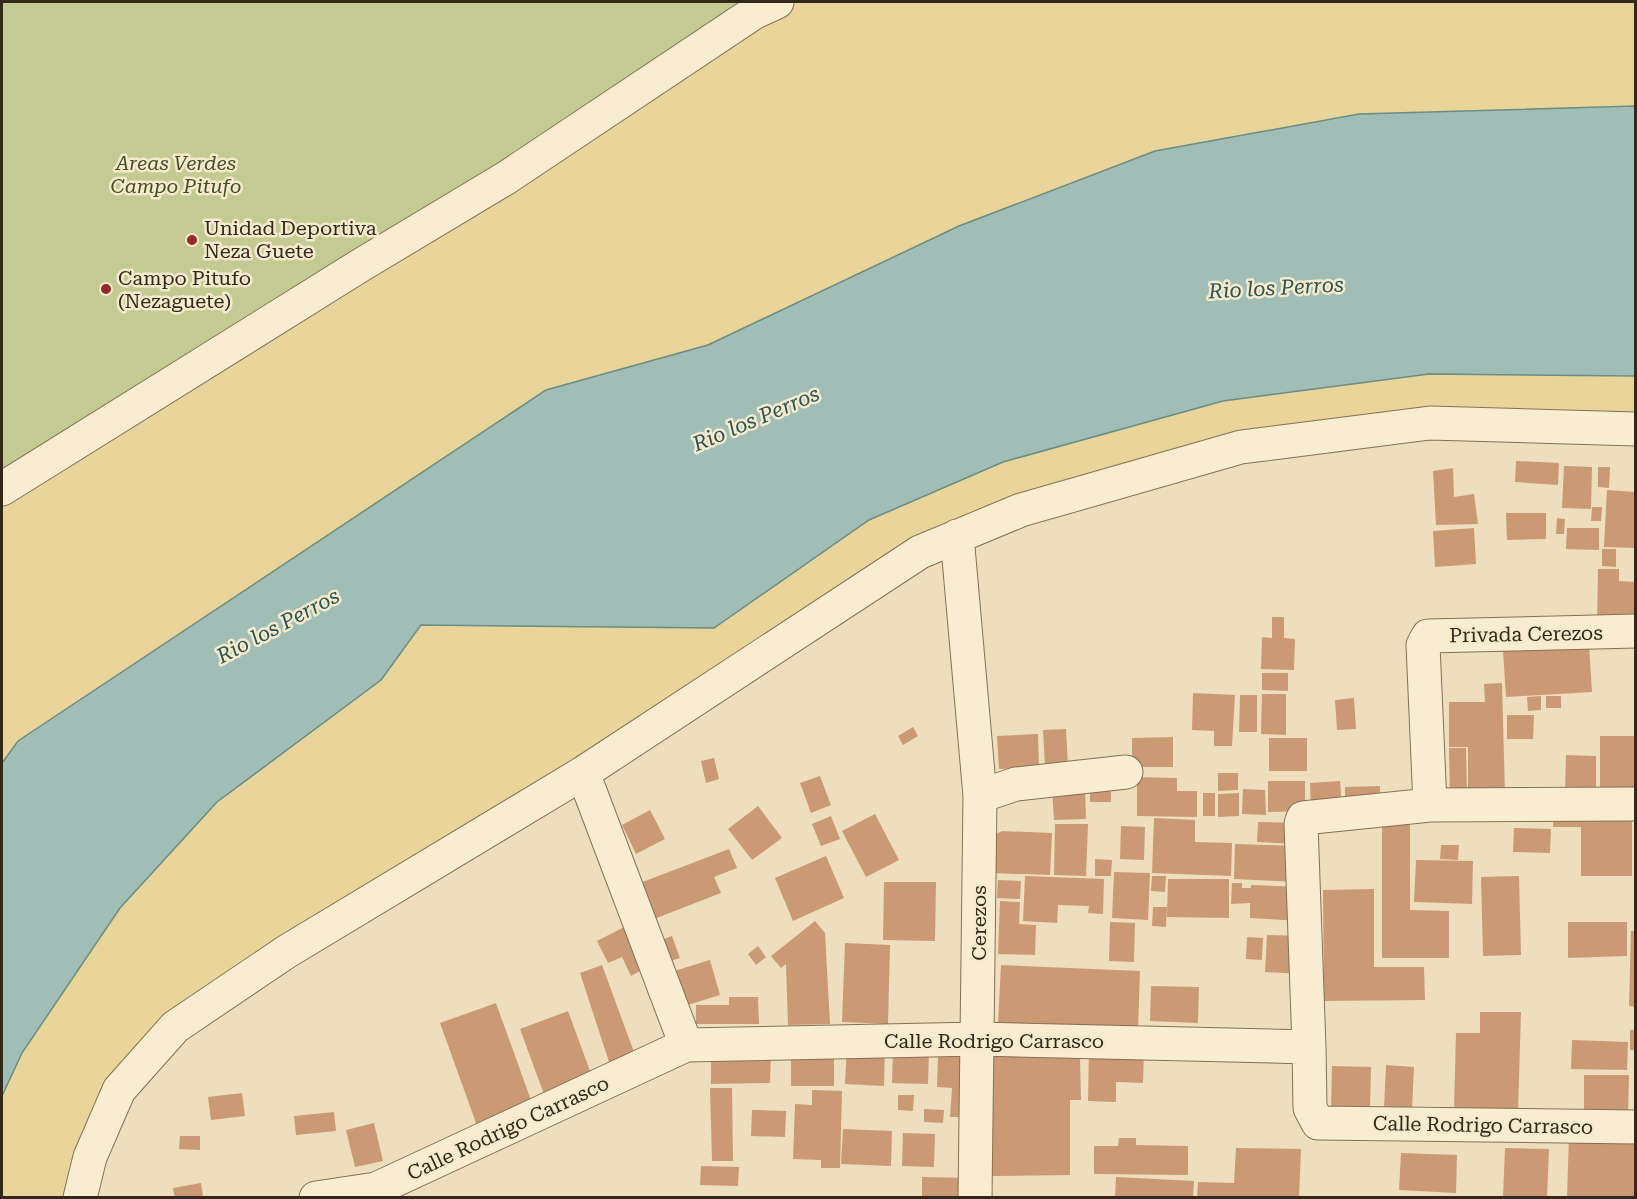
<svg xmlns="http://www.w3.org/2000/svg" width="1637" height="1199" font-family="'Roboto Serif',serif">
<rect width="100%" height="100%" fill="#eddfbe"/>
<path fill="#c3ca92" d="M2,2H777L2,489Z"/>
<path fill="#e9d59a" d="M777,2H1635V429L1430,423L1021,510L286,952L119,1090L80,1197L2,1198V489Z"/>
<path fill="#a1beb6" stroke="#698c83" stroke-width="1.5" d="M1635,106V376L1429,374L1223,401L1003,462L869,520L714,628L421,625L381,680L217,802L120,908L22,1053L2,1096V763L18,741L546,390L708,345L959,226L1155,151L1359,114Z"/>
<path fill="#cb9974" d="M1516,461L1559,463L1558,485L1515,482Z
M1564,466L1592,467L1591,509L1562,508Z
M1598,467H1610L1609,488L1598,487Z
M1453,468L1454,497L1474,494L1478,524L1436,525L1433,471Z
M1607,490L1636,492V548L1604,547Z
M1592,507H1602L1601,521H1591Z
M1506,513H1546V539L1507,540Z
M1557,518L1565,519L1564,534H1556Z
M1474,528L1476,564L1435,567L1433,531Z
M1567,528H1599V550L1566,549Z
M1602,549H1616V567L1602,566Z
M1598,569H1619V581L1636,582V627L1597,625Z
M1272,617H1284V638L1295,639L1294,670L1261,669L1262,637L1272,638Z
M1589,645L1592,692L1506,697L1503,650Z
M1262,673H1288V691L1262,690Z
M1502,683L1505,795L1468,796V747H1449V702H1485L1484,684Z
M1193,693L1235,695L1232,746H1214V731L1192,730Z
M1262,694H1286V735L1261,734Z
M1240,695H1257V732H1239Z
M1541,696V710L1528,711L1527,697Z
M1546,696H1561V708H1546Z
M1354,698L1356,729L1337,730L1335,700Z
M1507,715H1534L1533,739H1507Z
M913,727L918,736L903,745L898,736Z
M1066,729L1068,766L1045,767L1043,730Z
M1038,734L1039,768L999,769L997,736Z
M1600,736H1636V788H1600Z
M1173,737V767H1132V738Z
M1269,738H1307V771H1269Z
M1449,748H1466L1467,796H1450Z
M1566,755L1596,756V790H1565Z
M714,758L719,779L706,783L701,761Z
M1218,773H1238V790L1218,791Z
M820,776L831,805L811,813L800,783Z
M1137,777L1177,778V791H1197V817L1137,816Z
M1268,781H1305V811L1268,812Z
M1340,781L1342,809L1311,811L1310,783Z
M1090,782H1111V802H1090Z
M1380,786V806L1345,807V787Z
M1085,789L1086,819L1054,820L1052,790Z
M1243,789L1265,790L1266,815L1242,814Z
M1203,793H1215V816H1203Z
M1239,793V816L1218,817V794Z
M758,806L782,838L752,860L728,829Z
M650,810L665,839L636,854L622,825Z
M1553,810H1632V876H1581V827H1553Z
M875,814L899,860L866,877L842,831Z
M831,816L840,839L821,846L812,824Z
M1154,818L1195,820V842L1232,843L1231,876L1152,873Z
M1258,822L1298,823L1296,844L1257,842Z
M1055,824H1088L1086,876L1054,875Z
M1382,824H1410V910L1449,911V958H1382Z
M1121,826L1145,827L1144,860L1120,859Z
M1514,828L1551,829L1550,853L1513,852Z
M1002,831L1052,833L1050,875L991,873L992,836Z
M1235,844L1300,846L1299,882L1234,879Z
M1441,845H1459L1458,860L1440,859Z
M729,849L737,868L714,877L721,893L654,919L640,883Z
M826,856L844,898L793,921L775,878Z
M1095,859L1112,860L1111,876H1095Z
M1416,860L1473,861L1472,904L1414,902Z
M1114,872L1150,873L1148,920L1112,918Z
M1025,876L1104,879L1103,914L1088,913L1089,906L1058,905L1057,923L1023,921Z
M1152,876H1166L1165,892L1151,891Z
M1519,876L1521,955L1483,956L1481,877Z
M1168,879H1229V918L1167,917Z
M998,880L1021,881L1020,899L997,898Z
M884,882H936L935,941L883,940Z
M1232,883H1242V888H1251V885L1301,887V921L1250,918V903L1231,904Z
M1374,889V967H1424L1425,1000L1324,1001L1323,890Z
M1000,901L1020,902L1019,924L1036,925L1035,955L998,954Z
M1153,907H1167L1166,927L1152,926Z
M815,921L825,933L830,1024L788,1025L786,964L781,968L771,956Z
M1110,922L1135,923L1134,962L1109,961Z
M1568,922H1627V956L1568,958Z
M632,923L653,964L631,976L622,957L608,963L597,941Z
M1631,931H1636V1007L1629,1006Z
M1267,935L1303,936L1302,974L1265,972Z
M672,936L680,958L667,962L659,941Z
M1247,937L1263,938L1262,960L1246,959Z
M845,943L890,945L888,1024L842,1022Z
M758,946L766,957L756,965L748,954Z
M710,960L720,995L678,1008L668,973Z
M602,965L634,1052L609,1062L580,973Z
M1001,965L1140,971L1138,1030L998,1024Z
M1151,986L1199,987L1198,1023L1150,1021Z
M729,997H758L759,1024H696V1005H729Z
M496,1003L532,1103L476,1123L440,1023Z
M568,1011L593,1079L545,1097L520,1029Z
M1480,1012H1521L1518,1112L1454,1110L1456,1033H1480Z
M1630,1030H1636V1050H1630Z
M1572,1040L1628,1042L1627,1070L1571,1069Z
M791,1044H834V1086H791Z
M847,1044L885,1045L884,1086L845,1084Z
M1089,1048L1144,1050L1143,1083L1116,1082V1102L1088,1101Z
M991,1049L1080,1057L1081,1100H1070V1175L992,1176Z
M893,1050L929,1051L928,1084L892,1083Z
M711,1052H771L770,1083L711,1084Z
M938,1055L974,1057L972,1117H950L952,1088L937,1087Z
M1386,1065L1414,1067L1412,1109L1384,1108Z
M1332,1066L1371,1067L1370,1110H1331Z
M1584,1075H1629L1628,1116H1584Z
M710,1088H732L733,1161H712Z
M812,1090L842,1091L840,1168H821V1160L793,1159L795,1104L812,1105Z
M242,1093L245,1116L211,1120L208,1097Z
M898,1095H914L913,1111L898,1110Z
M924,1109L944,1110L943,1123L924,1122Z
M752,1110L786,1111L785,1137L751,1136Z
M334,1112L336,1131L296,1135L294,1116Z
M374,1123L383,1161L355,1167L346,1130Z
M843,1129L892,1131L891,1166L841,1164Z
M903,1133L935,1134L934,1167L902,1166Z
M1569,1135L1636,1136V1198H1567Z
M180,1136H200V1150L179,1149Z
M1119,1138H1136V1145L1188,1146V1175L1094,1174V1146H1118Z
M1236,1148L1301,1149L1299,1198H1197L1198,1182L1234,1183Z
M1505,1148L1549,1149L1547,1198H1503Z
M1401,1153L1457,1155L1456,1193L1399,1190Z
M701,1166L739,1167L738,1186L700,1185Z
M922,1177L973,1178L972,1198H922Z
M1116,1177L1194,1181L1193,1198H1115Z
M201,1183L203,1197L175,1198L173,1188Z"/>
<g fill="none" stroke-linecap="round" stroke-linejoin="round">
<defs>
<path id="street" d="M2,489L361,265L506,178L755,12L777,2
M957,536L980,796
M583,773L686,1045
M1430,805L1423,645L1428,636L1636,631
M1309,1047L1301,824L1303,818L1430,805L1636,804
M80,1198L90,1157L119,1090L175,1027L286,952L583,773L920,552L1021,510L1241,447L1430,423L1636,429
M316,1198L376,1189L686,1045L978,1039L1309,1047L1310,1108L1318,1123L1636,1127
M975,1198L980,796L1016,784L1126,772"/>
</defs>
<use href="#street" stroke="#857057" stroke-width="35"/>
<use href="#street" stroke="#f8edd0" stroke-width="33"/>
</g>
<g fill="#932828" stroke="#f5eacd" stroke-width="2">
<circle cx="192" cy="240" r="6"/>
<circle cx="106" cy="289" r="6"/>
</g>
<g text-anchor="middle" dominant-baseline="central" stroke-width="5" stroke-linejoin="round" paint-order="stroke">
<g font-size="20" font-style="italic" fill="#445022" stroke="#f5eacd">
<text x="176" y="163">Areas Verdes<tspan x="176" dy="23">Campo Pitufo</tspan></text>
</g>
<g font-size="20" fill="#34281b" stroke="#f5eacd" text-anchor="start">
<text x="204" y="228">Unidad Deportiva<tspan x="204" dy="23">Neza Guete</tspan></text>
<text x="118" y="278">Campo Pitufo<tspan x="118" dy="23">(Nezaguete)</tspan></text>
</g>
<g font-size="20" fill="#34281b" stroke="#f5eacd">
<text transform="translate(1526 634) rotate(-1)">Privada Cerezos</text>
<text transform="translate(979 923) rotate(-90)">Cerezos</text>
<text x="994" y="1041">Calle Rodrigo Carrasco</text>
<text transform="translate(1483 1125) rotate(1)">Calle Rodrigo Carrasco</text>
<text transform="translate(508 1128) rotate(-25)">Calle Rodrigo Carrasco</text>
</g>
<g font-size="21" font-style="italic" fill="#2b5452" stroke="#f5eacd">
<text transform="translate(1276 288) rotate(-3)">Rio los Perros</text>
<text transform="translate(756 419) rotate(-23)">Rio los Perros</text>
<text transform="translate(278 626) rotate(-28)">Rio los Perros</text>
</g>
</g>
<rect width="1637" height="1199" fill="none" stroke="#34281b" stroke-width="6"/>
</svg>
